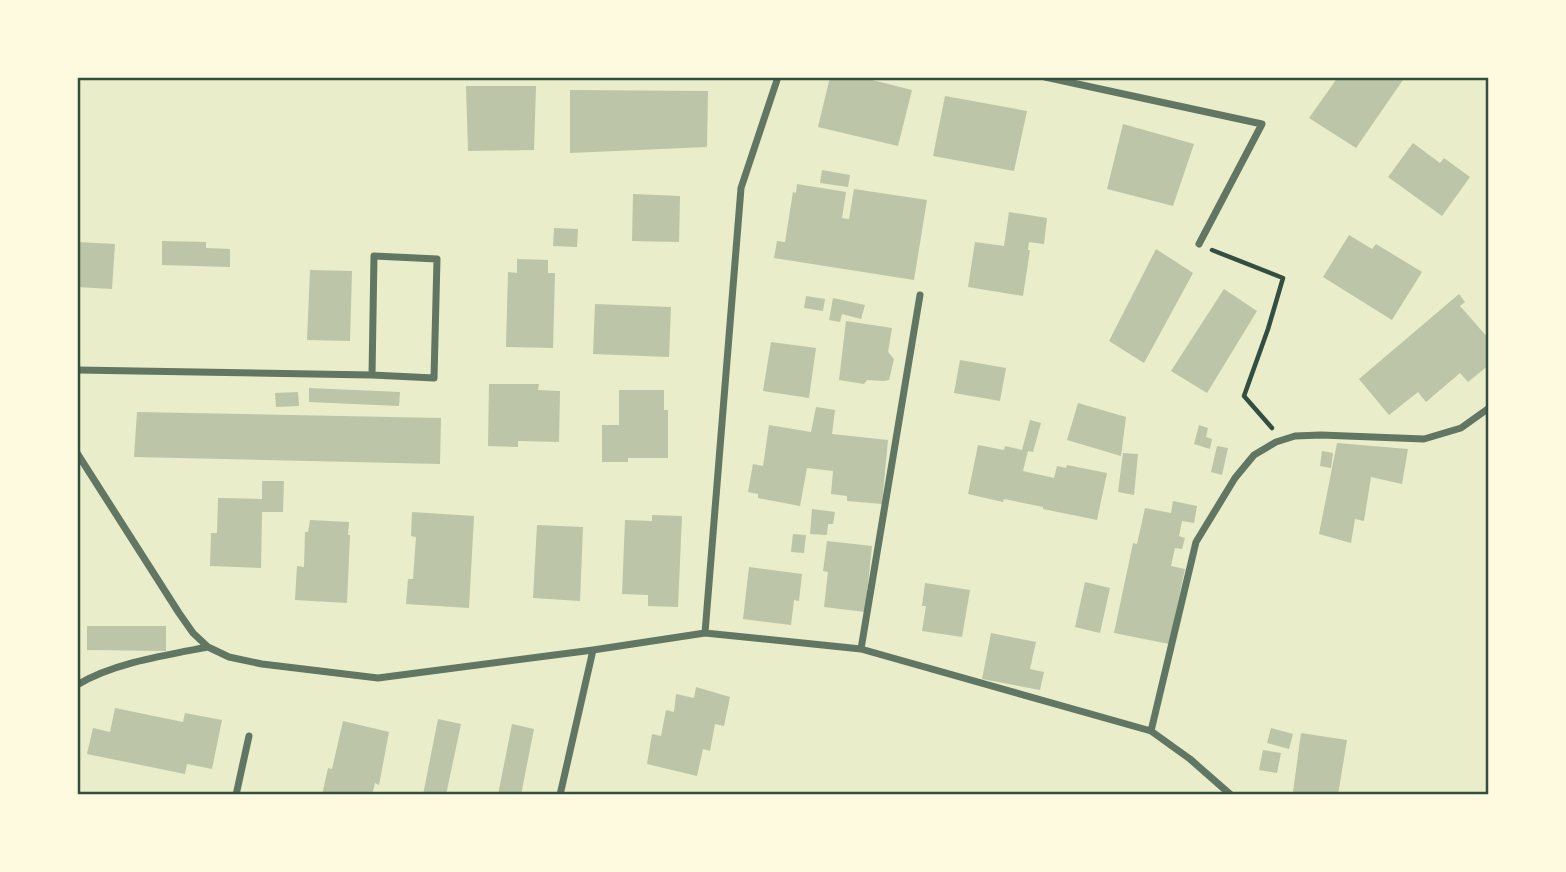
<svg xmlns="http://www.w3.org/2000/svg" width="1566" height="872" font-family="'Varela Round',sans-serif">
<rect width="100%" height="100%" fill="#e9edc9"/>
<path fill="#bcc5a7" d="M830,77H860L912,90L898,146L818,127Z
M1338,77H1405L1356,148L1309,118Z
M466,86H536L534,150L468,151Z
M570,90L708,91L707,147L570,153Z
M945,96L1027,111L1014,171L933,156Z
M1123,124L1194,144L1173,206L1107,189Z
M1413,143L1440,163L1444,158L1470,177L1442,216L1388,177Z
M822,170L850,175L848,187L820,183Z
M797,184L846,192L842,218L849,219L854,189L927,200L914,280L774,258L777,241L785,242L793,192L796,193Z
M633,194L680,196L679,242L632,241Z
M1009,212L1047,218L1044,244L1029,242L1028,250H1030L1023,296L968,287L975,242L1004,246Z
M554,228L578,229L577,247L553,246Z
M1349,235L1372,249L1376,244L1422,272L1392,320L1323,277Z
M162,241L206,242V248L230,249V267L162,265Z
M77,242L115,244L112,289L77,287Z
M1156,249L1193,273L1144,363L1109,341Z
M517,259L548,260V273H555L553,348L506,347L508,272L517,273Z
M310,270L352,271L350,341L307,340Z
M1224,289L1257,311L1207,393L1171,371Z
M1459,294L1465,302L1460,306L1489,339V365L1468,382L1460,373L1426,402L1418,392L1389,415L1359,379Z
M806,296L825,299L823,311L804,308Z
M833,298L865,305L861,319L842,314L840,322L829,320Z
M595,304L671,307L669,357L593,354Z
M846,321L892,328L888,352L894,359L889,380L884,381L867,380L864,384L839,380Z
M771,342L816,348L809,398L763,391Z
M960,360L1006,368L1000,401L954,393Z
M489,384H539L538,390L560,391L559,442L518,441V447L488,446Z
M309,388L400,392L399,406L309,402Z
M619,390H664V410H668V458H628V462H602V425H619Z
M298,392L299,406L276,407L275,393Z
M1078,403L1126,417L1121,456L1067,440Z
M816,407L835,410L832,434L888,440L882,504L847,501V496L831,494L833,471L807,468L800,506L758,498V494L748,492L753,464L763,466L769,425L811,432Z
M137,412L441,418L440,464L134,457Z
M1030,420L1041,423L1033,452L1028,451L1023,471L1054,478L1057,466L1066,468L1067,465L1107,473L1097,520L1043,509V507L1004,499L1003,502L968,494L978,445L1004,450L1005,446L1022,450Z
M1199,425L1208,428L1206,437L1212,439L1210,449L1194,444Z
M1337,443L1408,449L1402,484L1371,477L1364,521L1355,519L1351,543L1319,534Z
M1217,446L1228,448L1222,475L1211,472Z
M1322,451L1333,453L1331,468L1320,466Z
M1123,453L1138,454L1134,495L1118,492Z
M262,481H284L283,512H262L261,568L210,566L211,533H217L218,498L262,499Z
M1173,501L1197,506L1194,523L1182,521L1179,536L1185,538L1182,549L1175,548L1171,566L1185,569L1169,644L1114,633L1133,543L1137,544L1145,508L1171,513Z
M812,509L835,512L833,524H828L827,535L810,534Z
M412,512L474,516L469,608L406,604L408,579H413L416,537L411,536Z
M652,515L682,516L678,607L648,606V595L622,594L625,520L652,521Z
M310,520L349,522L348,535H350L347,603L295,600L297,566L304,567L305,532H308Z
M537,525L583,527L580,601L533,598Z
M793,534L806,535L804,553L791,552Z
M827,541L872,546L865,612L824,607L828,572L823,571Z
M749,567L802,574L799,601L794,600L791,625L743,619Z
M1085,582L1110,588L1100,633L1075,627Z
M925,583L970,590L962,637L922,631L926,606H922Z
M87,626H166V651L87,650Z
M991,633L1036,642L1030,669L1044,672L1040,690L982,679Z
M696,687L730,697L724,726L715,724L710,751L703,749L697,776L647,764L652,734L661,736L666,710L674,712L676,694L694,698Z
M115,708L183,722L185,713L222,720L212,769L187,764L185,774L87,754L93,728L110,732Z
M438,719L461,724L446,795H423Z
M343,721L389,732L379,785L375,783L372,795H322L328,768L332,769Z
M512,724L534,729L521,795H498Z
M1271,728L1293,734L1289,749L1267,743Z
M1301,733L1347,740L1338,795H1312L1293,792Z
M1263,750L1281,753L1277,773L1259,770Z"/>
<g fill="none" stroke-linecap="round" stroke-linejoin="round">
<path stroke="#344e41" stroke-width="4.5" d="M1212,250L1283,278L1268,329L1244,396L1272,428"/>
<path stroke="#617663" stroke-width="7" d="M1045,77L1262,124L1199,244
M77,370L372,375L434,378L437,259L374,256L372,375
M77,453L179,613L193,633L208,647L229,657L262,664L378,678L593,650L705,633L861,649L1151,731L1190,759L1231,795
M705,633L741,188L778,77
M861,649L920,295
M77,685C113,663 166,655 208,647
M1151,731L1196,542L1235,478L1254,455L1276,442L1295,436L1321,435L1424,439L1461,428L1489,408
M236,795L249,736
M560,795L593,650"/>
</g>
<rect width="1566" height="872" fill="none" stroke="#fefae0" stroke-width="158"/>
<rect x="79" y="79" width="1408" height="714" fill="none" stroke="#344e41" stroke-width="2.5"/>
</svg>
